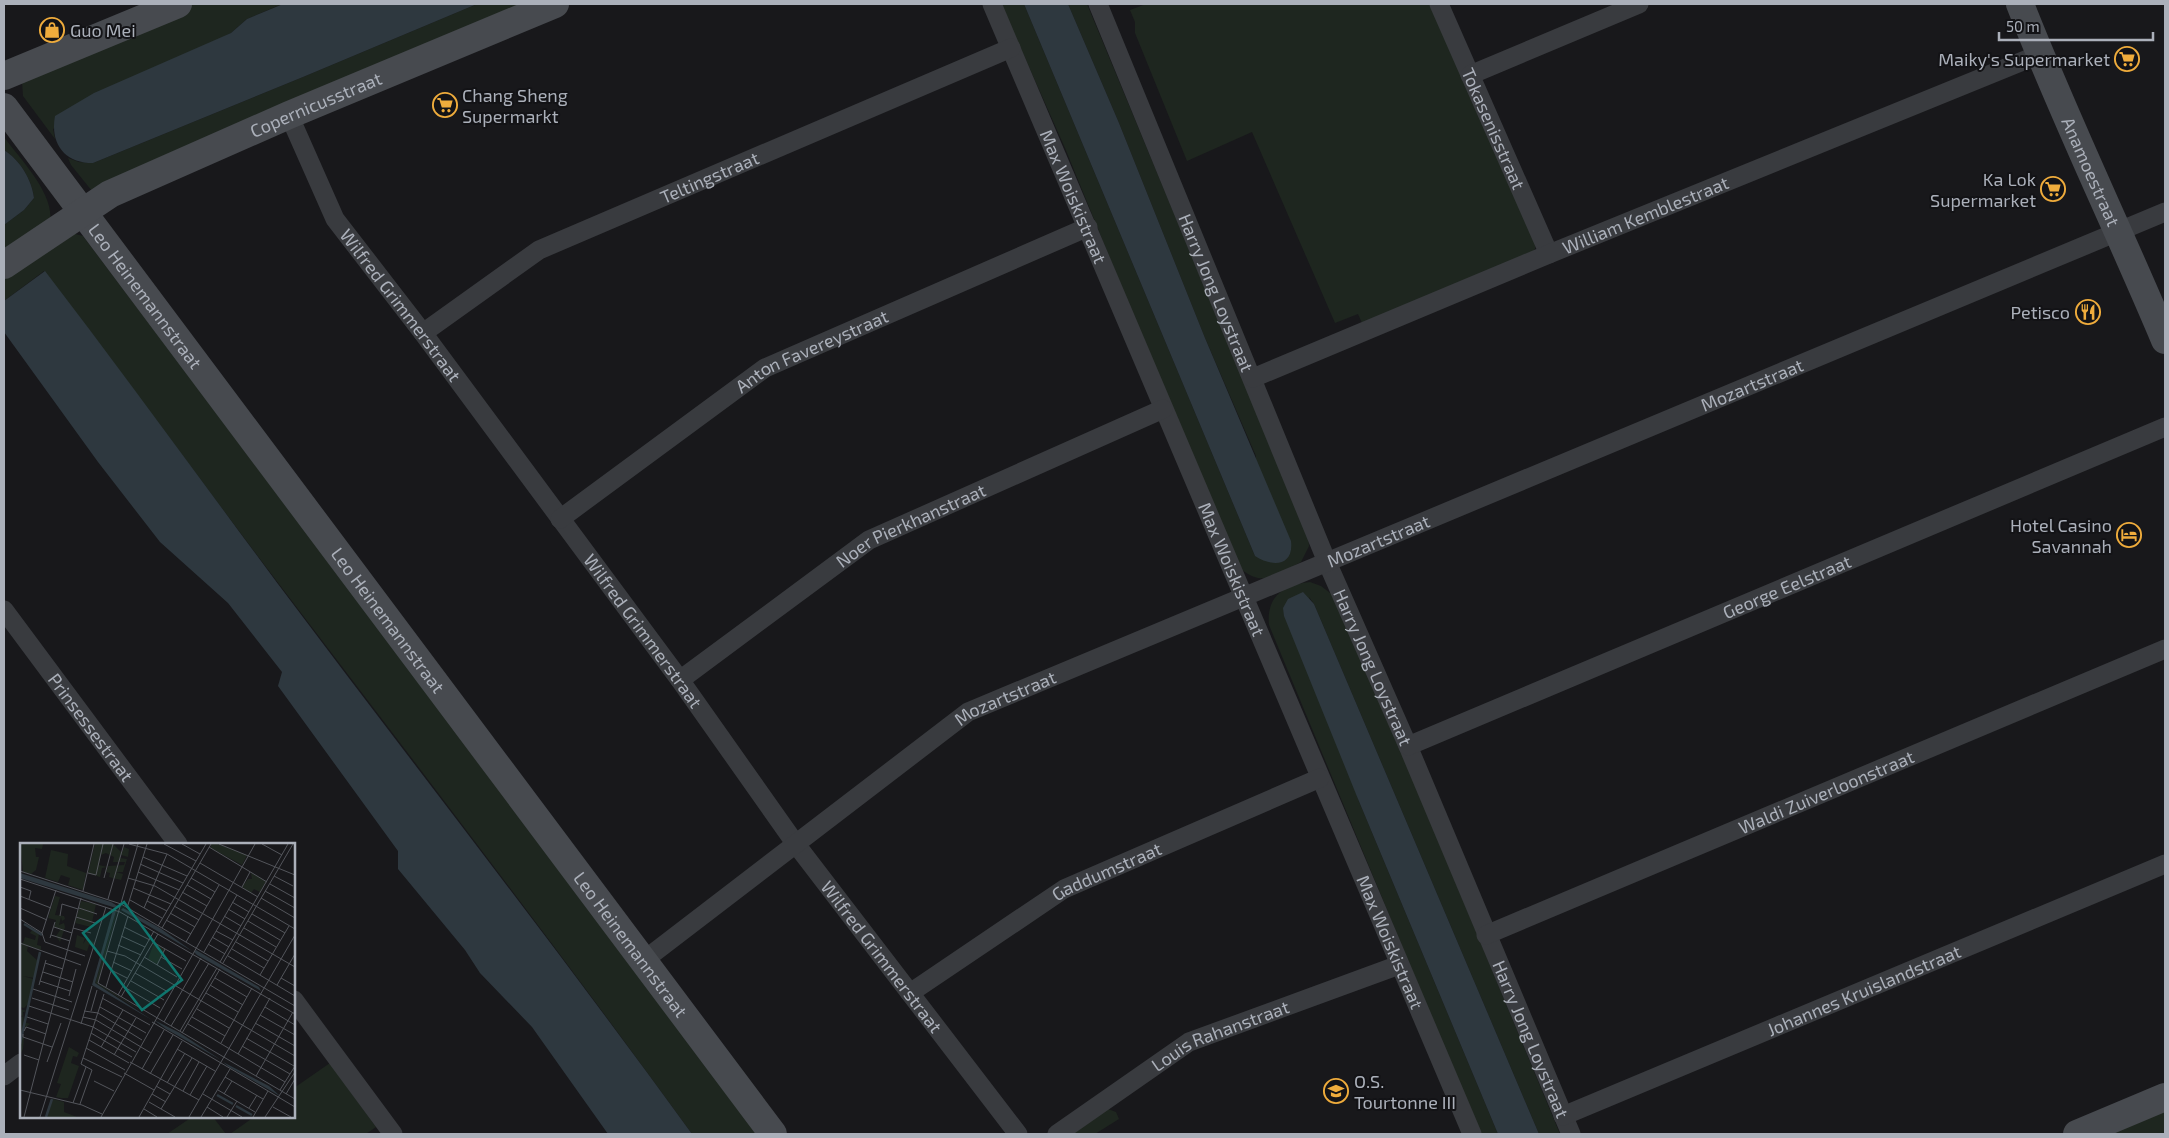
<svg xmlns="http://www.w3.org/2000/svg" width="2169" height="1138" font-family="'Exo 2',sans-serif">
<rect width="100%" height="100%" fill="#18181b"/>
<path fill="#1e261f" d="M192,4H282L247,19L231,33L53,129L55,139L23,96L22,81L32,71Z
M477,4H527L92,191L71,165L68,158L79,162L93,163L303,77Z
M1001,4H1024L1255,556L1256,456L1205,338L1119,123L1068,4H1087L1308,536L1309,546L1301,562C1279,573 1265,588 1242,570L1153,364L1065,148Z
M1146,4H1432L1536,240L1535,249L1530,255L1362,323L1358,314L1335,323L1252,132L1187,161L1135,33V22L1130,10Z
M4,137C20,159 55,194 50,222L4,256V225L24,210L34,198C32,180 20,160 4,150Z
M75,234L83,236L759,1134H692C559,950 420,769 282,588C202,483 125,376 44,271L4,301V279L67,236Z
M1310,582L1321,586L1334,596L1385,712L1560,1134H1539L1314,604L1309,597L1358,799L1498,1134H1480L1269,625C1266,597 1283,585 1310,582Z
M330,1063L376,1127L366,1134H230L254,1117H294V1088Z
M2165,1107V1134H2102Z
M1108,1109L1116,1112L1119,1119L1095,1134H1071Z
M192,1117H213L226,1134H167Z"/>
<path fill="#2e383f" d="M283,4H477L303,77L93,163C64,163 50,143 55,116L94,93L231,33L247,19Z
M1024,4H1068L1119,123L1205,338L1291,541C1294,567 1272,567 1255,556Z
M4,150C20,160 32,180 34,198L24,210L4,225Z
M45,271C124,374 200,479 278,584C416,768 557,948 692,1134H608L532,1027L480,973L465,950L398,869V851L278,686L282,672L228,603L160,542L98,462L4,332V301Z
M1303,592L1314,604L1539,1134H1498L1358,799L1284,616L1283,608L1288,599Z"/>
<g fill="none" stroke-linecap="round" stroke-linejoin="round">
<g stroke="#393b3f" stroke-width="19">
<path id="s1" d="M992,4L1472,1134"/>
<path id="s2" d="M1098,4L1327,562L1408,746L1571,1134"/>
<path id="s3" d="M1439,4L1549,254"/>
<path d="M1470,75L1639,4"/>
<path id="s4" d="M289,115L335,219L423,333L680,680L795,843L1018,1134"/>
<path id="s5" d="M423,333L539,250L1011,48"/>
<path id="s6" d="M1253,378L1549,254L2040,54"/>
<path id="s7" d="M560,519L765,368L1088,227"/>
<path id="s8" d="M4,610L178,844"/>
<path id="s9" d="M680,680L869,540L1163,409"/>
<path id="s10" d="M1408,746L2165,427"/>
<path id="s11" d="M1486,935L2165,649"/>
<path id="s12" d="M643,961L968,712L2165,212"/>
<path id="s13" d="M910,993L1064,889L1320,778"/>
<path d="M294,1000L393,1134"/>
<path d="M4,1076L21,1063"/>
<path id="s14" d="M1563,1116L2165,864"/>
<path id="s15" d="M1057,1134L1189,1042L1399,965"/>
</g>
<g stroke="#474a4f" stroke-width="28">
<path id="s16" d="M2020,4C2064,117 2118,228 2165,340"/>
<path d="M4,76L178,4"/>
<path id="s17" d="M4,107L773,1134"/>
<path id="s18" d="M4,265L110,194L289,115L555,4"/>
<path d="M2077,1134L2165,1097"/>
</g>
</g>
<defs>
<symbol id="shop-ring" viewBox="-11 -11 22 22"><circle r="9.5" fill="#131316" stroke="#efac3c" stroke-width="1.5"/><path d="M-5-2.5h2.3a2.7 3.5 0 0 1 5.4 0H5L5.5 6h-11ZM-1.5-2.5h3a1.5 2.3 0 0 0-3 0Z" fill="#efac3c"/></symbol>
<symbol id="supermarket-ring" viewBox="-11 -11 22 22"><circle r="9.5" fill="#131316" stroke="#efac3c" stroke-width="1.5"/><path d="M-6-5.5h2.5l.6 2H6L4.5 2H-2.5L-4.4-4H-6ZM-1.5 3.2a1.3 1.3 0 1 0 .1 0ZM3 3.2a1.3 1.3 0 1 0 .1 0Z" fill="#efac3c"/></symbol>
<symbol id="restaurant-ring" viewBox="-11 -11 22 22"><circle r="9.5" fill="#131316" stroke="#efac3c" stroke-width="1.5"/><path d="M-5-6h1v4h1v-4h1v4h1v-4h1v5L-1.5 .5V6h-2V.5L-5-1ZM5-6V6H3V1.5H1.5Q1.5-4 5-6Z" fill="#efac3c"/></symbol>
<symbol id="hotel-ring" viewBox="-11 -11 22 22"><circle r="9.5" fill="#131316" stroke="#efac3c" stroke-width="1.5"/><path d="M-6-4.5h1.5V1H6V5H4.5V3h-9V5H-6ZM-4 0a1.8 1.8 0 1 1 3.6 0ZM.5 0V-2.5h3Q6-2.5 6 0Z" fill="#efac3c"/></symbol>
<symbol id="school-ring" viewBox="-11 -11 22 22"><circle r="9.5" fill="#131316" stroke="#efac3c" stroke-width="1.5"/><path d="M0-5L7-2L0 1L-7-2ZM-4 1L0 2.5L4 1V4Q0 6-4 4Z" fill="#efac3c"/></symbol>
</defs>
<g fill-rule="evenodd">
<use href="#shop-ring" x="38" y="16" width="28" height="28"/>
<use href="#supermarket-ring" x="2113" y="45" width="28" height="28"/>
<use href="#supermarket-ring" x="431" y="91" width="28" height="28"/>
<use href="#supermarket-ring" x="2039" y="175" width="28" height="28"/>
<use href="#restaurant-ring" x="2074" y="298" width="28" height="28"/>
<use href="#hotel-ring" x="2115" y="521" width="28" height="28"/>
<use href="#school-ring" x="1322" y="1077" width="28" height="28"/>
</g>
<g text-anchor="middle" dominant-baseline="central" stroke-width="4" stroke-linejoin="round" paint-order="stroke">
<g font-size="18" fill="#abb0ba" stroke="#131316" text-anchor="end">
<text x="70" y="30" text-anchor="start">Guo Mei</text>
<text x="2110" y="59">Maiky's Supermarket</text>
<text x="462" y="95" text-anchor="start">Chang Sheng<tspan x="462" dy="21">Supermarkt</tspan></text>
<text x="2036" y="179">Ka Lok<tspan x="2036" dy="21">Supermarket</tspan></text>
<text x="2070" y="312">Petisco</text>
<text x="2112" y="525">Hotel Casino<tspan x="2112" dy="21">Savannah</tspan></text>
<text x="1354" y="1081" text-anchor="start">O.S.<tspan x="1354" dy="21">Tourtonne III</tspan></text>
</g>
<g font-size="18" fill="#abb0ba" stroke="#131316">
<text stroke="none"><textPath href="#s18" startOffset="352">Copernicusstraat</textPath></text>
<text stroke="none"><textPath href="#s3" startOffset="136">Tokasenisstraat</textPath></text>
<text stroke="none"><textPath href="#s16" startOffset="182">Anamoestraat</textPath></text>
<text stroke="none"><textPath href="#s5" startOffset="328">Teltingstraat</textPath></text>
<text stroke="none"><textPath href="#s1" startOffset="209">Max Woiskistraat</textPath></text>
<text stroke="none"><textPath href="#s6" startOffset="425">William Kemblestraat</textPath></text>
<text stroke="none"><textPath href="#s2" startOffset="312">Harry Jong Loystraat</textPath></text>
<text stroke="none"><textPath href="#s17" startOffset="236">Leo Heinemannstraat</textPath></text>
<text stroke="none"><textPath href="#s4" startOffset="222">Wilfred Grimmerstraat</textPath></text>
<text stroke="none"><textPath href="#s7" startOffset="304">Anton Favereystraat</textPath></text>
<text stroke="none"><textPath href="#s12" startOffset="1259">Mozartstraat</textPath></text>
<text stroke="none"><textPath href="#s9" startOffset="279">Noer Pierkhanstraat</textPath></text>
<text stroke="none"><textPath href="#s12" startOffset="854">Mozartstraat</textPath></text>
<text stroke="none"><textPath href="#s1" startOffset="614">Max Woiskistraat</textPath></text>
<text stroke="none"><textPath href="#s10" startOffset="411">George Eelstraat</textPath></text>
<text stroke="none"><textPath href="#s17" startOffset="641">Leo Heinemannstraat</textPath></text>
<text stroke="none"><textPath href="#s4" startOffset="628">Wilfred Grimmerstraat</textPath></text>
<text stroke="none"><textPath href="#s2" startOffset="718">Harry Jong Loystraat</textPath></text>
<text stroke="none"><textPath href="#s12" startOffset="449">Mozartstraat</textPath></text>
<text stroke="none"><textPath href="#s8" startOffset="146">Prinsessestraat</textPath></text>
<text stroke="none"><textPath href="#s11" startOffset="369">Waldi Zuiverloonstraat</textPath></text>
<text stroke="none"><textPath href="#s13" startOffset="232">Gaddumstraat</textPath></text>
<text stroke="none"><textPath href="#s1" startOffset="1019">Max Woiskistraat</textPath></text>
<text stroke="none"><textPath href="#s17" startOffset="1046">Leo Heinemannstraat</textPath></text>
<text stroke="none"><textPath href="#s4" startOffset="1032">Wilfred Grimmerstraat</textPath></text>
<text stroke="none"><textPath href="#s14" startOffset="326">Johannes Kruislandstraat</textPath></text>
<text stroke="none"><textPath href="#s15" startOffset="192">Louis Rahanstraat</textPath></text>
<text stroke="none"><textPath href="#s2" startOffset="1122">Harry Jong Loystraat</textPath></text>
</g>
</g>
<g transform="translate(20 843)">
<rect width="275" height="275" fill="#18181b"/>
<path d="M0,1H23L22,6L15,5L16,14H19L16,27L11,31L3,29ZM75,1H93L102,10L104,4L109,6L108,14L101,12L100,15L107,16L103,29H96L103,31L101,37L89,34L90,30L86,29L88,23L104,22L105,19H93L94,14L86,10L81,12L79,22L87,24L82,25L80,34L68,30ZM191,1H198L227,12L222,22L191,5ZM31,7L48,11L47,23L66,30L63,47L48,42L50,35L41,32L38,39L25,35ZM231,30L246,38L240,49L234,46L231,50L222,44L228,36H232ZM35,53L40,54L35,72L44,73L45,76L42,78L41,74L39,82L44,80L45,84L40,99L36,93L41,86L34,84L36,77L28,75ZM61,58L76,61L71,84L55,80ZM86,65L97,68L78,140L133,175L75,140L96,69ZM12,87L19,91L17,102L21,103V107L8,103L7,108L18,118L14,135L3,133L13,136L8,161L4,165L0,164V99L3,100L5,94L15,97L16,93L10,90ZM57,92L65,95L63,101L67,95L75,100L74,103L69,102L67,108L55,104ZM134,100L145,106L137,121L128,116ZM0,166L7,168L3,169L4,179L10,181L5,185L4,180L1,194L4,195L3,206L0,212V175L3,173L0,172ZM49,204L59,210L57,214L53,213L51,220L59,223L48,255H41L36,254L41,241L37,240ZM33,256L44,259V269L57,274H27Z" fill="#1e261f"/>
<path d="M0,30L91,59L99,64L96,65L0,35ZM103,65L140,85L172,108L101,67ZM93,67L96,68L75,140L132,177L72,142ZM176,107L239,144L241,148L177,112L174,109ZM134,177L160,190L201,217L146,186ZM203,219L249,243L260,253L209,224Z" fill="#2e383f"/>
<path fill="none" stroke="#2e383f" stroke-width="2.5" d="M4,81L22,92M0,201L20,109M197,252L213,261M216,263L232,272M26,274L32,256"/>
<path fill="none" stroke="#53555b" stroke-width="1" d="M109,1L147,11L275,86M118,1L78,140L275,256M144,1L176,18M162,1L180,11M199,1L275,32M242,1L262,12M189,4L247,39M123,14L167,33M180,20L238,54M120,21L163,40M0,28L101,61L275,163M118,29L159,47M68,30L76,32L83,1M254,33L273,43M84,35L93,1M108,35L135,43L275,124M171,35L195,49M0,36L100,69L275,171M250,41L275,55M167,42L191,56M0,44L11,48L9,56M222,44L230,29M113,45L151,61M36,47L22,90L25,99L65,113M63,48L74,1M245,48L275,65M162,49L187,63M0,53L31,65M241,55L275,75M88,56L104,1M110,57L142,75M127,58L147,68M212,59L229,69M154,63L179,77M0,65L27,77M59,65L77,71M107,65L127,1M124,65L147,11M208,66L225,76M150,70L175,84M232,71L265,90M40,73L42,61L58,66M204,73L221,83M56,74L75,80M0,76L22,90M146,77L171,91M228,78L260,97M138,83L186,1M34,84L52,90M104,84L130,97M53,85L71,90M142,85L191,1M224,85L256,104M196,88L213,97M31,92L50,98M101,93L125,104M192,94L209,104M30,95L35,79M133,99L166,118M166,99L199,42M216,99L248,118M0,100L61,122M188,101L205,111M98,102L121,112M212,106L244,125M87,108L105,113L275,213M184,109L217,52M208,113L275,153M124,114L157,134M141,114L162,126M93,119L112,128M200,119L268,1M25,120L43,126M203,120L273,1M137,122L145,106M91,127L107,135M23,129L53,139M115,130L148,149M240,132L269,83M195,135L227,154M261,135L275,143M20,138L50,148M111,138L144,157M19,142L26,117M190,142L223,162M257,142L275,111M86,144L108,73M106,145L140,165M13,146L52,159M186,150L218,169M98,152L134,88M49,153L56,126M101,154L138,91M12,155L49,167M82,155L130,182M9,163L73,184L116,209M80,164L126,190M245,164L275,182M177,166L209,185M64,168L78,170L122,197M71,168L77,147M240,172L275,192M7,174L28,181M63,174L76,177L131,210M172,174L205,193M132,179L275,264M144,179L181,115M235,180L275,203M61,181L72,143M168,181L265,239M151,183L189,120M4,188L6,184L26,191M160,188L197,125M71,190L112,214M162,190L200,126M3,191V194L32,204M226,195L274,223M69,197L109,220M201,200L232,145M222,203L270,231M81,204L103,167M66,205L105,227M157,206L195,228M218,211L250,155M4,212L19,217M94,212L116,175M63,215L102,234M27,219L41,180M110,219L179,257M122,226L144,187M104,230L134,247M130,231L153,192M236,233L273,169M205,234L243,256M74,238L94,248M147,240L165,210M136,243L150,251M0,247L62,262L82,271M198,247L235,269M260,247L275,223M163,248L179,219M132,251L146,259M183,251L222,274M204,251L212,238M266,251L275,236M170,252L187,223M129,259L155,274M53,260L66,224M60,261L72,227L61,221L84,151M187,264L203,274M253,264L271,274M229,265L237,252M124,266L137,274M141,266L172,215M4,274L61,55M20,274L86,64M81,274L235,1M119,274L162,198M169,274L275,92M181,274L210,226M207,274L217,258M233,274L248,248M245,274L275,229"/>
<path fill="#0f766e" fill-opacity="0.15" stroke="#0f766e" stroke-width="2.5" d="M104,59L162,137L122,167L63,90Z"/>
<rect width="275" height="275" fill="none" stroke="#abb0ba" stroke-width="2.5"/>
</g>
<rect width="2169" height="1138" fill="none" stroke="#abb0ba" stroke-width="10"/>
<path d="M1999 32v8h154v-8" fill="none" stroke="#abb0ba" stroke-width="2.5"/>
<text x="2006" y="32" font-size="15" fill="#abb0ba" stroke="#131316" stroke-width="4" paint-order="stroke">50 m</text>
</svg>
